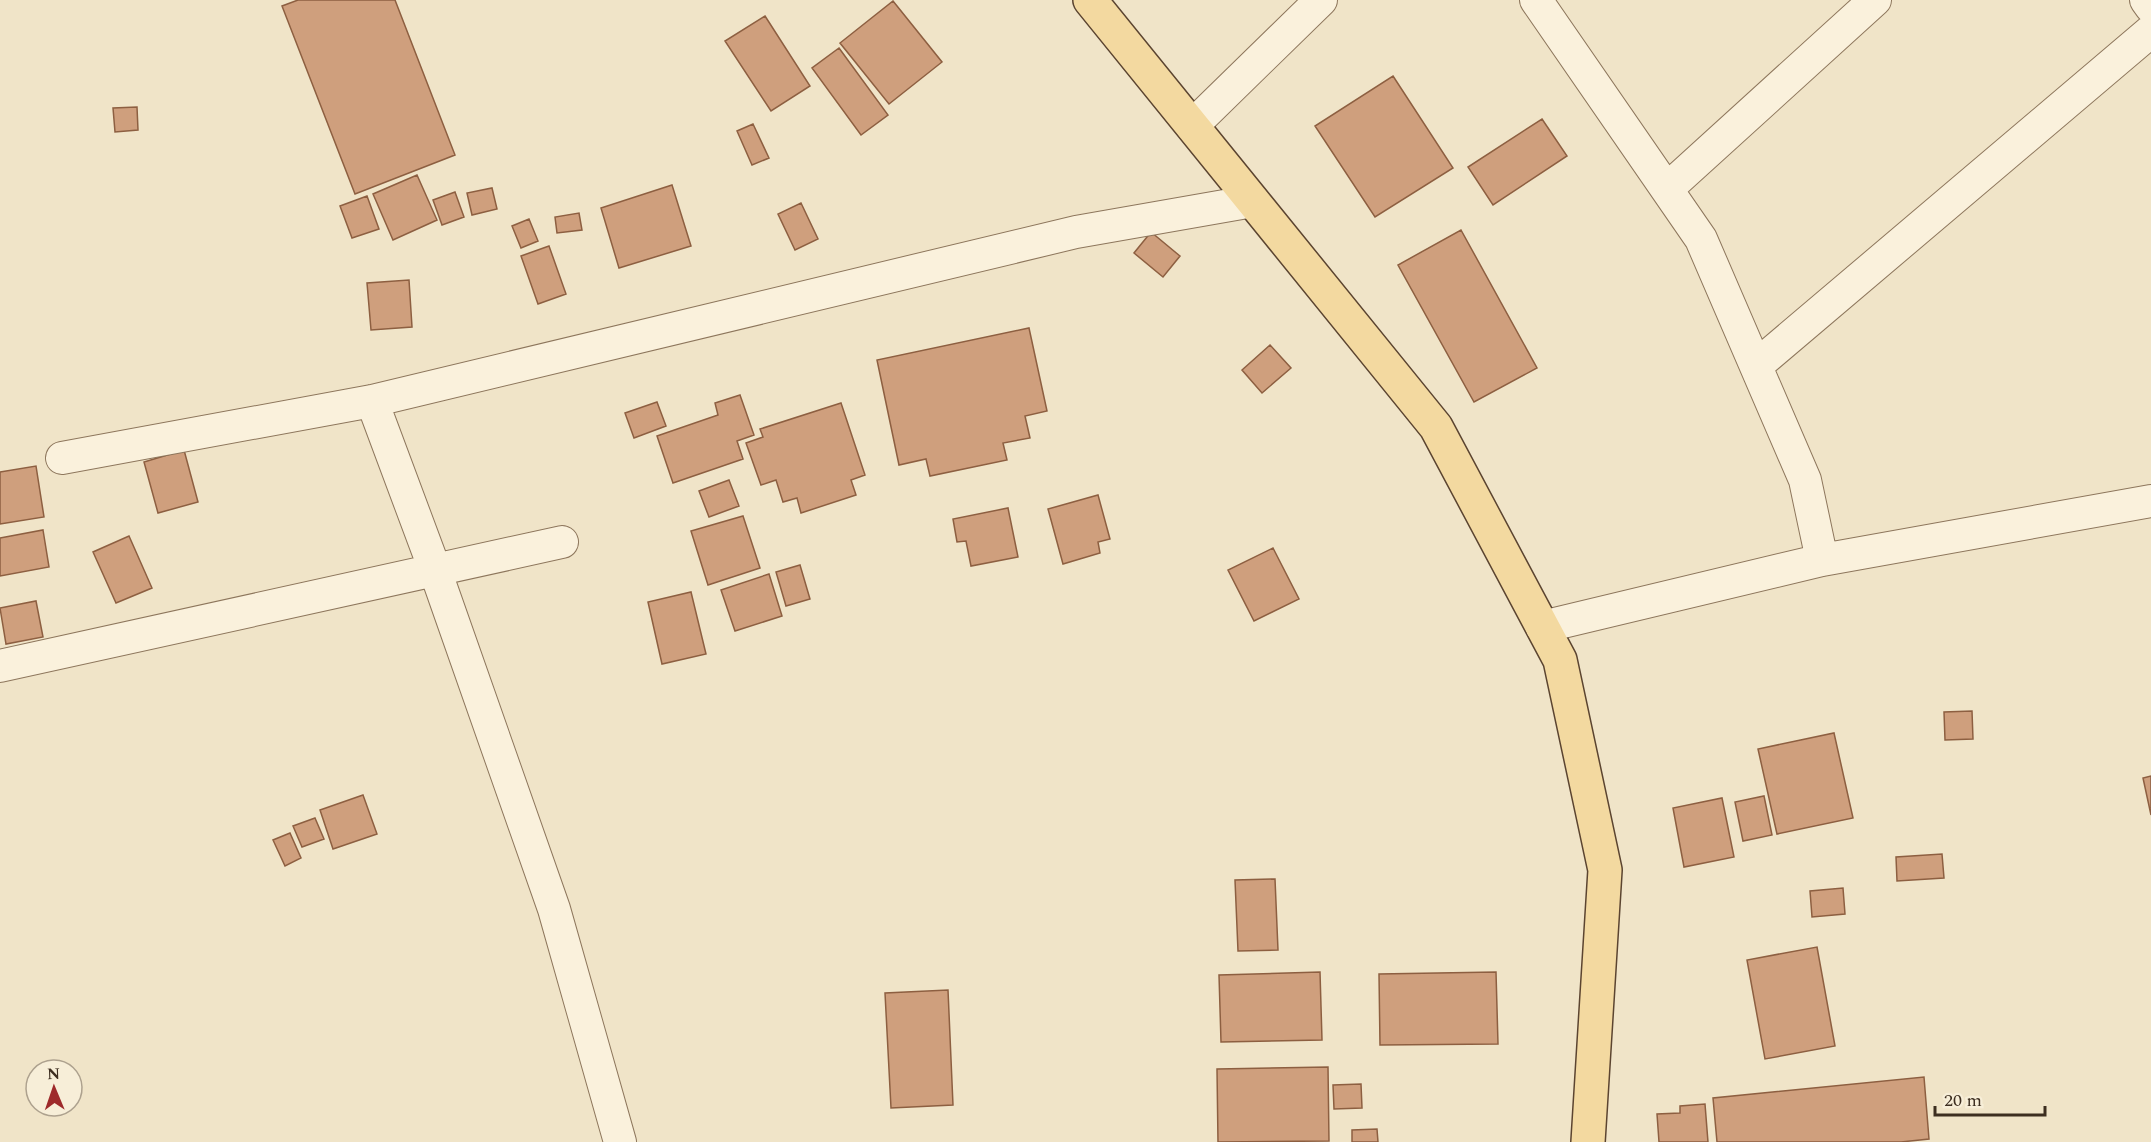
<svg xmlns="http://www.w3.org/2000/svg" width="2151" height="1142" font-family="Spectral,serif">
<rect width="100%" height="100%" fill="#f0e4c8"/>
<path fill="#cf9f7d" stroke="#8d5f41" stroke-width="1.5" d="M298,0H395L455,155L355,194L282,6Z
M893,1L942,62L889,104L840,43Z
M765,16L810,86L771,111L725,41Z
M839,48L888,115L861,135L812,68Z
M1393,76L1453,168L1375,217L1315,126Z
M137,107L138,130L115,132L113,108Z
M1542,119L1567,156L1493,205L1468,167Z
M753,124L769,158L752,165L737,131Z
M417,175L437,220L393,240L373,194Z
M672,185L691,246L619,268L601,208Z
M492,188L497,209L472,215L467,193Z
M455,192L464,217L442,225L433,200Z
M367,196L379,229L352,238L340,206Z
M801,203L818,239L795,250L778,214Z
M579,213L582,230L557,233L555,217Z
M529,219L538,241L521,248L512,226Z
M1461,230L1537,368L1474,402L1398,265Z
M1151,232L1180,256L1163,277L1134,253Z
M549,246L566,294L538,304L521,256Z
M409,280L412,327L371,330L367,283Z
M1029,328L1047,411L1025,416L1030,438L1003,443L1007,460L930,476L926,459L899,465L877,360Z
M1270,345L1291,368L1262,393L1242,370Z
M740,395L754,435L737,441L743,459L673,483L657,436L718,415L715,403Z
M657,402L666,426L634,438L625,413Z
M841,403L865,475L851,480L856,495L801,513L797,498L783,502L776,480L761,485L746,443L763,437L760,429Z
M184,450L198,502L158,513L144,462Z
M36,466L44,517L0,524V472Z
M729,480L739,506L709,517L699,491Z
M1098,495L1110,539L1098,542L1100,553L1063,564L1048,509Z
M1008,508L1018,557L971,566L966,541L957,542L953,519Z
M743,516L760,568L708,585L691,531Z
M43,530L49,567L0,576V538Z
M129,536L152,588L116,603L93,552Z
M1273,548L1299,599L1254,621L1228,570Z
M800,565L810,599L786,606L776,572Z
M769,574L782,616L735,631L721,590Z
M691,592L706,654L662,664L648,602Z
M36,601L43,637L6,644L0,608Z
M1972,711L1973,739L1945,740L1944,712Z
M1834,733L1853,818L1777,834L1758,749Z
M2151,776V815L2143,778Z
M363,795L377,834L333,849L320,810Z
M1764,796L1772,835L1743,841L1735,802Z
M1722,798L1734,857L1684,867L1673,808Z
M315,818L324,839L302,847L293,826Z
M290,833L301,858L285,866L273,840Z
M1942,854L1944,878L1897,881L1896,857Z
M1275,879L1278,950L1238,951L1235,880Z
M1843,888L1845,914L1812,917L1810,891Z
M1817,947L1835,1046L1765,1059L1747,960Z
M1320,972L1322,1040L1221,1042L1219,975Z
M1496,972L1498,1044L1380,1045L1379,974Z
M948,990L953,1105L891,1108L885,993Z
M1328,1067L1329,1141L1218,1142L1217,1069Z
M1924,1077L1929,1139L1901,1142H1717L1713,1098Z
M1361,1084L1362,1108L1334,1109L1333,1085Z
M1705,1104L1708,1142H1659L1657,1114L1680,1113V1106Z
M1377,1129L1378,1142H1352V1130Z"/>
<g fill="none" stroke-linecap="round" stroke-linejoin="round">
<defs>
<path id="street" d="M1536,0L1701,239L1805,480L1822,560
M2146,0L2151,7
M1192,126L1321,0
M1667,189L1875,0
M1756,366L2151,31
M372,401L435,570L554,909L620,1142
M62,458L372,401L1076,232L1253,201
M1542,627L1822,560L2151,501
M0,666L562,542"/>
<path id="primary" d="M1090,0L1436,427L1560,660L1605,870L1588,1142"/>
</defs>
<use href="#street" stroke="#8d765c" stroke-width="34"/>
<use href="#primary" stroke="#5b4430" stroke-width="36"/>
<use href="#street" stroke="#faf1dc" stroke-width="32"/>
<use href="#primary" stroke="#f3d9a0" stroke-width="33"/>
</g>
<g transform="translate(54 1088) rotate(358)"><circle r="28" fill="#f7eed8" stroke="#ada18e" stroke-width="1.5"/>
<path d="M0-4.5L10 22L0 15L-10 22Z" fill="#9e2a2b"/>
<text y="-9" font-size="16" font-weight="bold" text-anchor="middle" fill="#3d2e20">N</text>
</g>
<path d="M1935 1106v9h110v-9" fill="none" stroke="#3d2e20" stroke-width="3"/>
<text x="1944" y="1106" font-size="18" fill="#3d2e20" stroke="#f7eed8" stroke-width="4.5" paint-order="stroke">20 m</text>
</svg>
